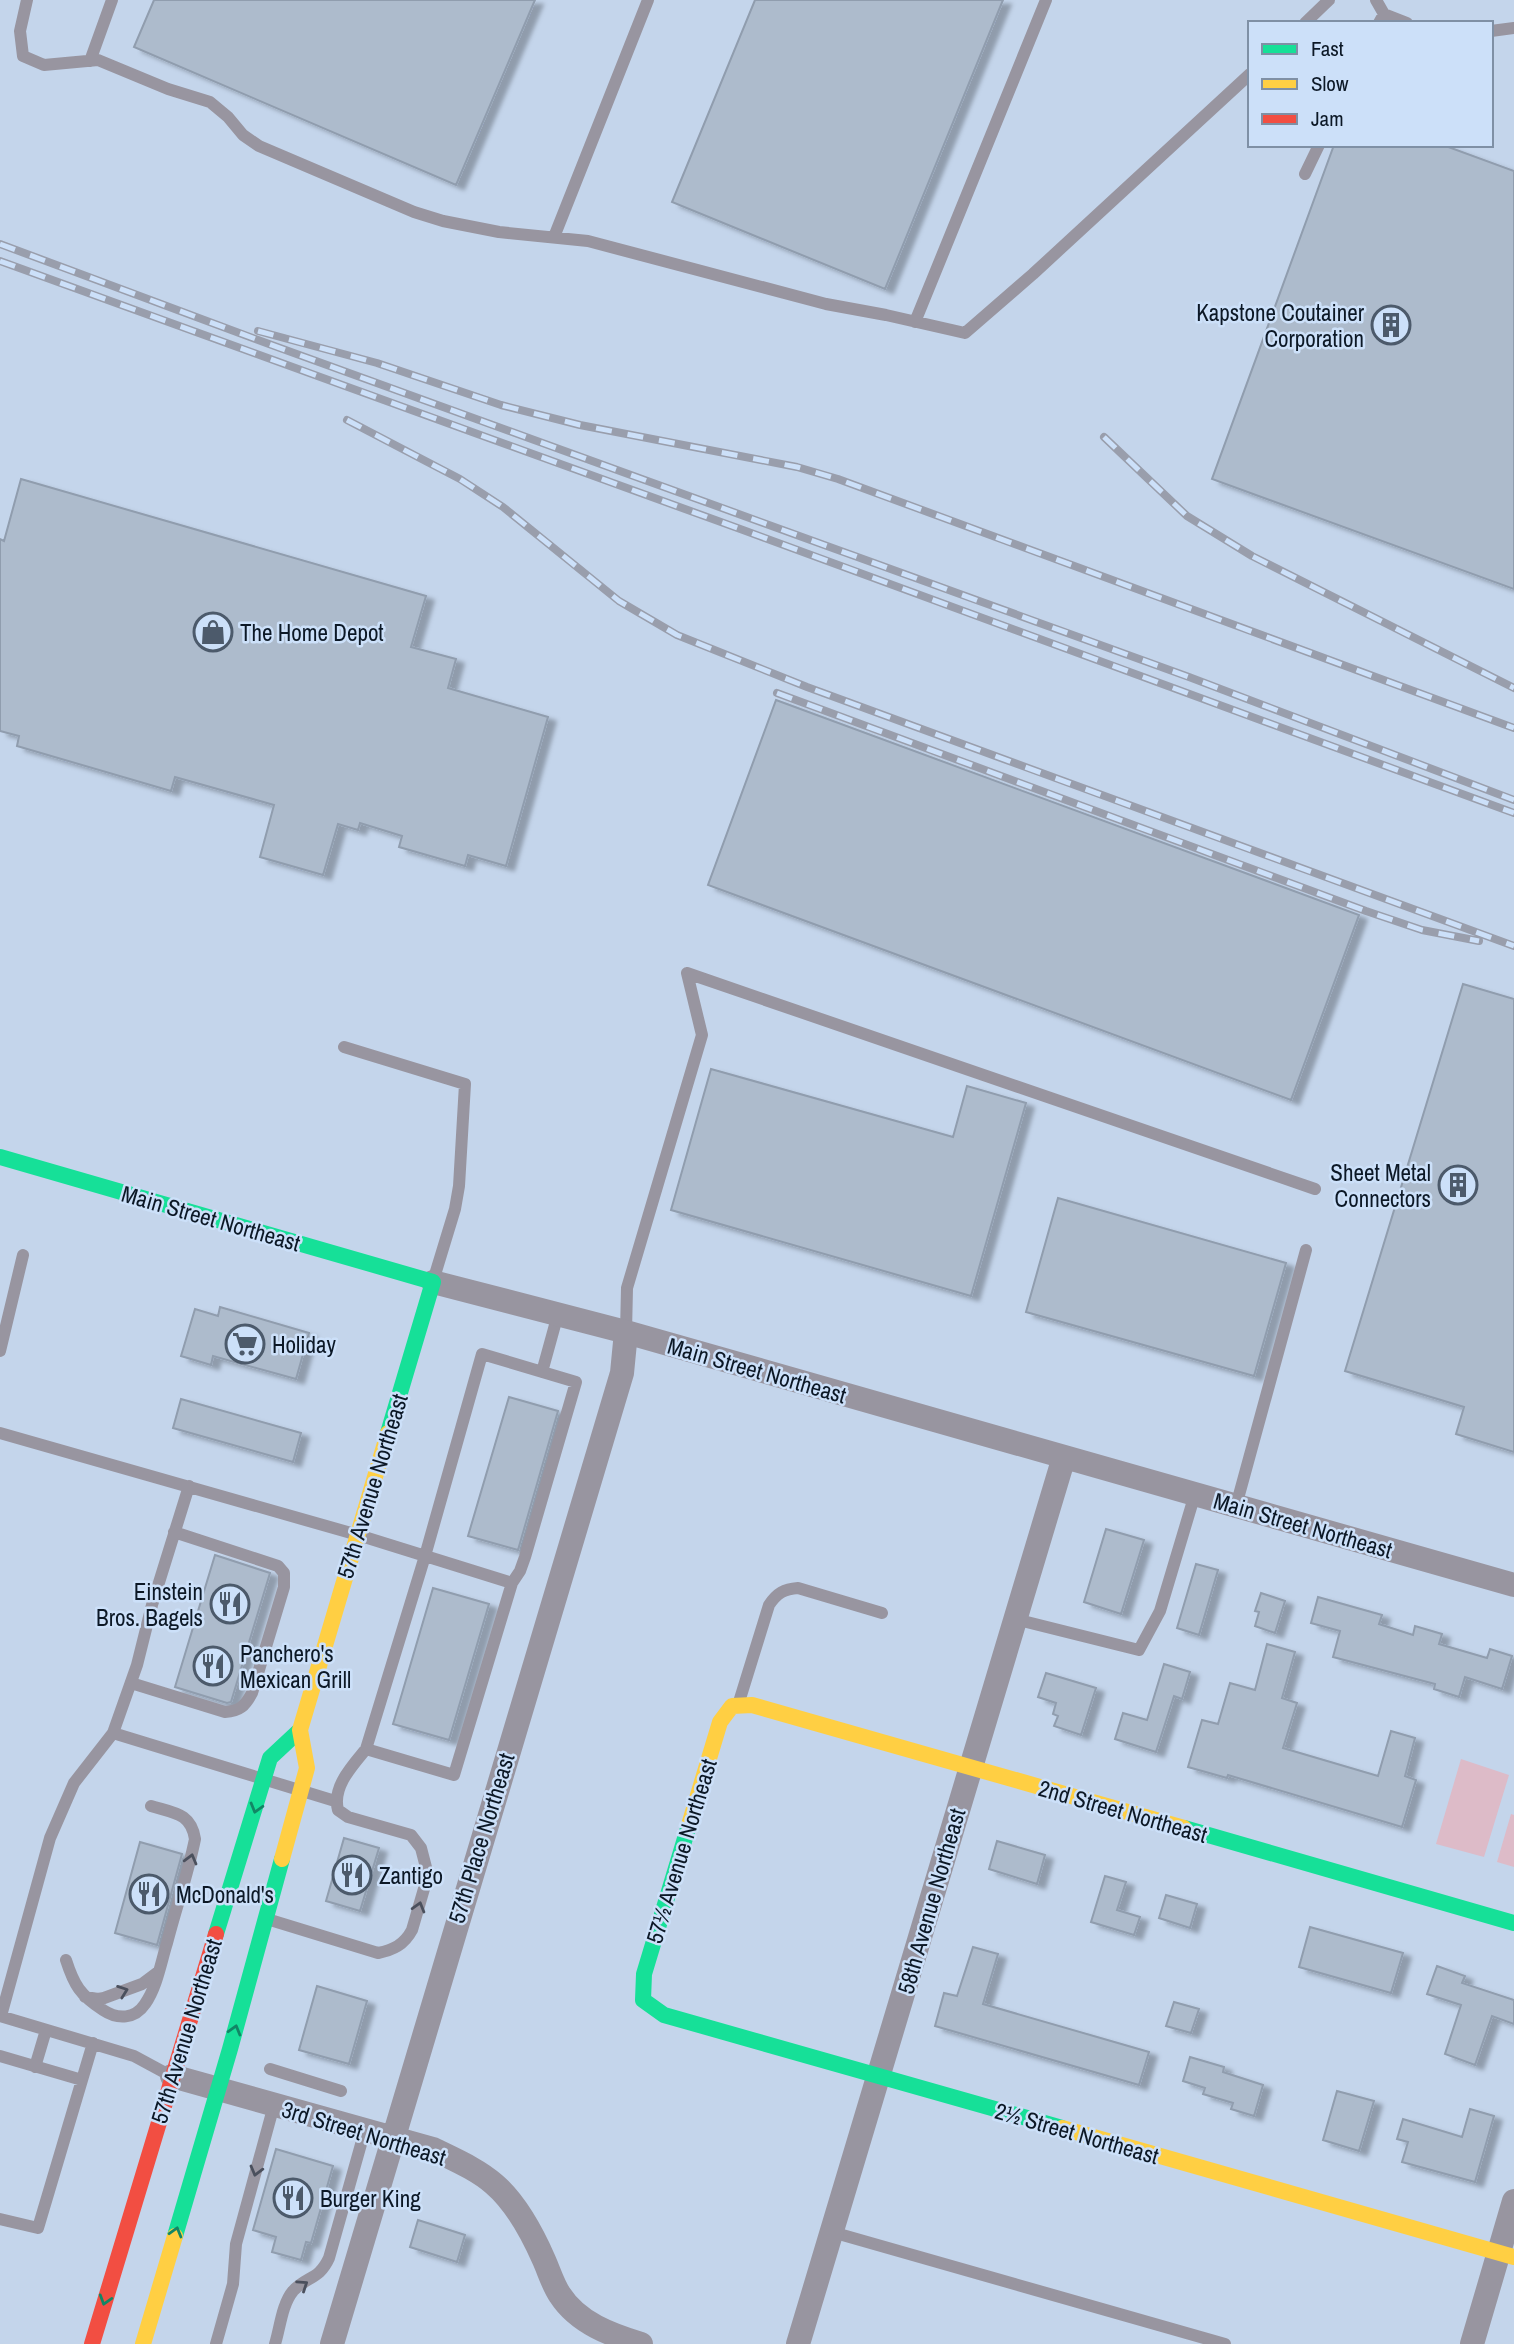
<svg xmlns="http://www.w3.org/2000/svg" width="1514" height="2344" font-family="'Archivo Narrow',sans-serif">
<defs>
<filter id="shadow"><feDropShadow dx="8" dy="4.5" stdDeviation="2" flood-color="#0004"/></filter>
</defs>
<rect width="100%" height="100%" fill="#c4d5eb"/>
<path fill="#ddbbc8" d="M1461,1759L1509,1775L1484,1857L1436,1844Z
M1511,1814L1514,1815V1867L1497,1862Z"/>
<path fill="#adbbcc" stroke="#909dae" stroke-width="2" filter="url(#shadow)" d="M154,0H535L456,185L134,47Z
M755,0H1003L885,289L672,202Z
M1334,145H1443L1514,171V589L1212,479Z
M21,479L426,596L411,647L456,659L448,688L548,717L506,866L468,855L465,866L399,847L402,836L360,823L358,830L338,824L323,875L260,857L274,805L175,777L171,791L17,746L19,736L0,731V539L4,541Z
M776,700L1359,915L1291,1100L708,885Z
M1463,984L1514,999V1452L1456,1434L1464,1407L1345,1371Z
M711,1069L953,1137L967,1086L1026,1103L971,1296L671,1210Z
M1058,1198L1286,1263L1254,1376L1026,1312Z
M220,1307L309,1333L296,1379L213,1356L211,1365L181,1356L195,1309L218,1316Z
M509,1397L558,1411L518,1550L468,1536Z
M181,1399L301,1433L293,1462L173,1428Z
M1106,1529L1144,1540L1121,1614L1084,1602Z
M215,1555L270,1573L231,1702L227,1703L175,1687Z
M1196,1564L1218,1570L1199,1635L1177,1628Z
M433,1588L489,1604L449,1740L393,1724Z
M1261,1593L1285,1601L1275,1633L1255,1626L1259,1612L1255,1611Z
M1318,1597L1382,1615L1379,1624L1413,1635L1415,1626L1442,1634L1439,1644L1487,1658L1490,1649L1512,1656L1502,1689L1465,1677L1459,1697L1434,1689L1435,1684L1333,1657L1340,1631L1311,1623Z
M1267,1644L1295,1652L1282,1698L1297,1703L1283,1748L1378,1776L1391,1731L1415,1738L1405,1776L1416,1780L1402,1827L1228,1775L1227,1778L1188,1767L1202,1720L1218,1724L1230,1683L1255,1690Z
M1164,1664L1190,1672L1182,1699L1174,1696L1156,1752L1115,1739L1123,1713L1147,1720Z
M1046,1673L1096,1688L1081,1735L1054,1726L1058,1716L1053,1714L1056,1703L1038,1697Z
M344,1838L379,1848L360,1911L326,1901Z
M997,1841L1045,1855L1037,1884L989,1869Z
M140,1842L182,1854L157,1945L115,1933Z
M1105,1876L1126,1882L1117,1910L1140,1917L1134,1935L1091,1922Z
M1166,1895L1197,1904L1190,1928L1159,1918Z
M1310,1927L1403,1953L1391,1993L1299,1967Z
M973,1947L998,1954L983,2004L1149,2052L1139,2085L935,2026L944,1993L957,1996Z
M1437,1966L1465,1976L1462,1983L1514,2000V2024L1492,2016L1475,2065L1445,2054L1461,2005L1427,1994Z
M317,1986L367,2001L349,2064L299,2050Z
M1174,2002L1199,2009L1191,2033L1166,2026Z
M1190,2057L1224,2067L1223,2072L1263,2085L1254,2116L1231,2109L1233,2103L1203,2094L1205,2088L1183,2081Z
M1337,2091L1374,2101L1359,2151L1323,2140Z
M1470,2109L1494,2116L1475,2182L1402,2162L1408,2142L1397,2139L1403,2119L1462,2137Z
M276,2149L333,2166L311,2243L306,2242L301,2260L272,2252L276,2237L253,2230Z
M418,2220L465,2235L457,2262L410,2247Z"/>
<g fill="none" stroke-linecap="round" stroke-linejoin="round">
<path stroke="#9895a0" stroke-width="12" d="M27,0L20,31L23,56L44,65L98,60L168,89L210,102L228,117L243,135L259,146L414,212L443,221L499,232L588,241L826,304L886,315L965,333L1033,274L1250,74
M1376,0L1384,14L1379,23
M1384,14L1407,23
M1305,23L1329,0
M1491,31L1514,28
M90,61L112,0
M1305,174L1319,145
M554,237L648,0
M915,322L1046,0
M687,973L1315,1189
M344,1047L465,1084L459,1186L455,1209L434,1278
M626,1332L627,1288L702,1035L687,973
M0,1351L23,1255
M482,1354L576,1382L525,1557L520,1571L512,1583L454,1775L366,1749L425,1556Z
M542,1372L558,1314
M0,1433L358,1535L512,1583
M1236,1506L1306,1250
M1015,1619L1139,1650L1160,1611L1195,1494
M131,1683L225,1712C240,1711 245,1706 252,1693L284,1587V1573L278,1566L174,1532
M739,1702L769,1605C777,1593 784,1589 798,1588L882,1613
M113,1733L335,1801
M267,1919L378,1953C393,1950 404,1945 412,1930L428,1875L421,1848L411,1835L348,1817L338,1810C332,1787 352,1766 366,1749
M66,1960C74,1985 80,1995 103,2010C118,2020 135,2019 145,2004C157,1987 161,1962 167,1943C176,1908 188,1874 195,1839C191,1813 174,1813 151,1806
M85,1997L98,1999L104,1998L142,1984L158,1972
M0,2016L134,2056L171,2076
M1,2016L50,1838L74,1783L113,1733L137,1665L152,1605L189,1486
M0,2056L82,2080
M35,2067L46,2030
M270,2069L341,2091
M0,2219L38,2228L93,2043
M832,2232L1225,2344
M216,2344L233,2284L236,2244L274,2105
M275,2344C280,2328 282,2304 293,2291C307,2276 319,2280 329,2258L365,2130"/>
<path stroke="#9895a0" stroke-width="24" d="M433,1282L626,1332L1514,1585
M172,2076L433,2149C453,2159 477,2169 494,2184C515,2202 533,2235 544,2260C549,2271 553,2285 560,2295C578,2323 611,2335 641,2344
M332,2344L622,1373L626,1332
M798,2344L1064,1457
M1472,2344L1514,2201"/>
<path stroke="#16e098" stroke-width="16" d="M0,1157L433,1282L388,1433
M689,1825L644,1974L643,2000L664,2015L1062,2128
M1184,1828L1514,1923
M216,1934L270,1758L300,1730
M175,2236L230,2049L282,1859"/>
<path stroke="#ffcf43" stroke-width="16" d="M689,1825L720,1722L732,1706L752,1705L1184,1828
M282,1859L307,1768L300,1730L388,1433
M1062,2128L1514,2257
M143,2344L175,2236"/>
<path stroke="#f24e42" stroke-width="16" d="M92,2344L216,1934"/>
<defs>
<path id="rail" d="M0,244L269,344L1189,677L1514,800
M0,261L743,530L1514,813
M258,331L377,363L501,405L580,425L797,467L838,479L1514,728
M347,420L460,479L503,507L619,601L677,635L807,687L1514,946
M1104,437L1187,516L1252,556L1514,688
M777,693L1366,911L1422,930L1479,941"/>
</defs>
<use href="#rail" stroke="#999eac" stroke-width="8"/>
<use href="#rail" stroke="#cce0f9" stroke-width="5" stroke-dasharray="16" stroke-linecap="butt"/>
</g>
<defs><path id="oneway-chevron" d="M-2-3.5L2.5 0L-2 3.5" fill="none" stroke-width="1.6" stroke-linecap="round" stroke-linejoin="round" transform="scale(1.75)"/></defs>
<g stroke="#128665">
<use href="#oneway-chevron" transform="translate(256 1808) rotate(106)"/>
<use href="#oneway-chevron" transform="translate(235 2030) rotate(-74)"/>
<use href="#oneway-chevron" transform="translate(176 2232) rotate(-74)"/>
<use href="#oneway-chevron" transform="translate(105 2300) rotate(107)"/>
</g>
<g stroke="#4b505d">
<use href="#oneway-chevron" transform="translate(191 1859) rotate(-75)"/>
<use href="#oneway-chevron" transform="translate(419 1907) rotate(-74)"/>
<use href="#oneway-chevron" transform="translate(123 1991) rotate(-20)"/>
<use href="#oneway-chevron" transform="translate(256 2171) rotate(105)"/>
<use href="#oneway-chevron" transform="translate(303 2285) rotate(-34)"/>
</g>
<defs>
<symbol id="building-ring" viewBox="-11 -11 22 22"><circle r="9.5" fill="#cce0f9" stroke="#4c5a6b" stroke-width="1.5"/><path d="M-4-6H4V6H1V3H-1V6H-4ZM-2.5-4.3h1.7v1.8h-1.7ZM.8-4.3h1.7v1.8H.8ZM-2.5-1h1.7V.8h-1.7ZM.8-1h1.7V.8H.8Z" fill="#4c5a6b"/></symbol>
<symbol id="shop-ring" viewBox="-11 -11 22 22"><circle r="9.5" fill="#cce0f9" stroke="#4c5a6b" stroke-width="1.5"/><path d="M-5-2.5h2.3a2.7 3.5 0 0 1 5.4 0H5L5.5 6h-11ZM-1.5-2.5h3a1.5 2.3 0 0 0-3 0Z" fill="#4c5a6b"/></symbol>
<symbol id="supermarket-ring" viewBox="-11 -11 22 22"><circle r="9.5" fill="#cce0f9" stroke="#4c5a6b" stroke-width="1.5"/><path d="M-6-5.5h2.5l.6 2H6L4.5 2H-2.5L-4.4-4H-6ZM-1.5 3.2a1.3 1.3 0 1 0 .1 0ZM3 3.2a1.3 1.3 0 1 0 .1 0Z" fill="#4c5a6b"/></symbol>
<symbol id="restaurant-ring" viewBox="-11 -11 22 22"><circle r="9.5" fill="#cce0f9" stroke="#4c5a6b" stroke-width="1.5"/><path d="M-5-6h1v4h1v-4h1v4h1v-4h1v5L-1.5 .5V6h-2V.5L-5-1ZM5-6V6H3V1.5H1.5Q1.5-4 5-6Z" fill="#4c5a6b"/></symbol>
</defs>
<g fill-rule="evenodd">
<use href="#building-ring" x="1369" y="303" width="44" height="44"/>
<use href="#shop-ring" x="191" y="610" width="44" height="44"/>
<use href="#building-ring" x="1436" y="1163" width="44" height="44"/>
<use href="#supermarket-ring" x="223" y="1322" width="44" height="44"/>
<use href="#restaurant-ring" x="208" y="1582" width="44" height="44"/>
<use href="#restaurant-ring" x="191" y="1644" width="44" height="44"/>
<use href="#restaurant-ring" x="330" y="1853" width="44" height="44"/>
<use href="#restaurant-ring" x="127" y="1872" width="44" height="44"/>
<use href="#restaurant-ring" x="271" y="2176" width="44" height="44"/>
</g>
<g text-anchor="middle" dominant-baseline="central" stroke-width="5" stroke-linejoin="round" paint-order="stroke">
<g font-size="23" fill="#0c1826" stroke="#cce0f9" text-anchor="start">
<text x="1364" y="312" text-anchor="end">Kapstone Coutainer<tspan x="1364" dy="26">Corporation</tspan></text>
<text x="240" y="632">The Home Depot</text>
<text x="1431" y="1172" text-anchor="end">Sheet Metal<tspan x="1431" dy="26">Connectors</tspan></text>
<text x="272" y="1344">Holiday</text>
<text x="203" y="1591" text-anchor="end">Einstein<tspan x="203" dy="26">Bros. Bagels</tspan></text>
<text x="240" y="1653">Panchero's<tspan x="240" dy="26">Mexican Grill</tspan></text>
<text x="379" y="1875">Zantigo</text>
<text x="176" y="1894">McDonald's</text>
<text x="320" y="2198">Burger King</text>
</g>
<g font-size="23" fill="#0c1826" stroke="#cce0f9">
<text transform="translate(211 1218) rotate(16)">Main Street Northeast</text>
<text transform="translate(757 1370) rotate(16)">Main Street Northeast</text>
<text transform="translate(372 1486) rotate(-73)">57th Avenue Northeast</text>
<text transform="translate(1303 1525) rotate(16)">Main Street Northeast</text>
<text transform="translate(1123 1811) rotate(16)">2nd Street Northeast</text>
<text transform="translate(481 1838) rotate(-73)">57th Place Northeast</text>
<text transform="translate(681 1851) rotate(-73)">57½ Avenue Northeast</text>
<text transform="translate(931 1901) rotate(-74)">58th Avenue Northeast</text>
<text transform="translate(186 2031) rotate(-73)">57th Avenue Northeast</text>
<text transform="translate(364 2133) rotate(17)">3rd Street Northeast</text>
<text transform="translate(1077 2133) rotate(16)">2½ Street Northeast</text>
</g>
</g>
<rect x="1248" y="21" width="245" height="126" fill="#cce0f9" stroke="#7f90a5" stroke-width="2"/>
<rect x="1262" y="44" width="35" height="10" fill="#16e098" stroke="#7f90a5" stroke-width="2"/>
<text x="1311" y="56" font-size="21" fill="#0c1826">Fast</text>
<rect x="1262" y="79" width="35" height="10" fill="#ffcf43" stroke="#7f90a5" stroke-width="2"/>
<text x="1311" y="91" font-size="21" fill="#0c1826">Slow</text>
<rect x="1262" y="114" width="35" height="10" fill="#f24e42" stroke="#7f90a5" stroke-width="2"/>
<text x="1311" y="126" font-size="21" fill="#0c1826">Jam</text>
</svg>
